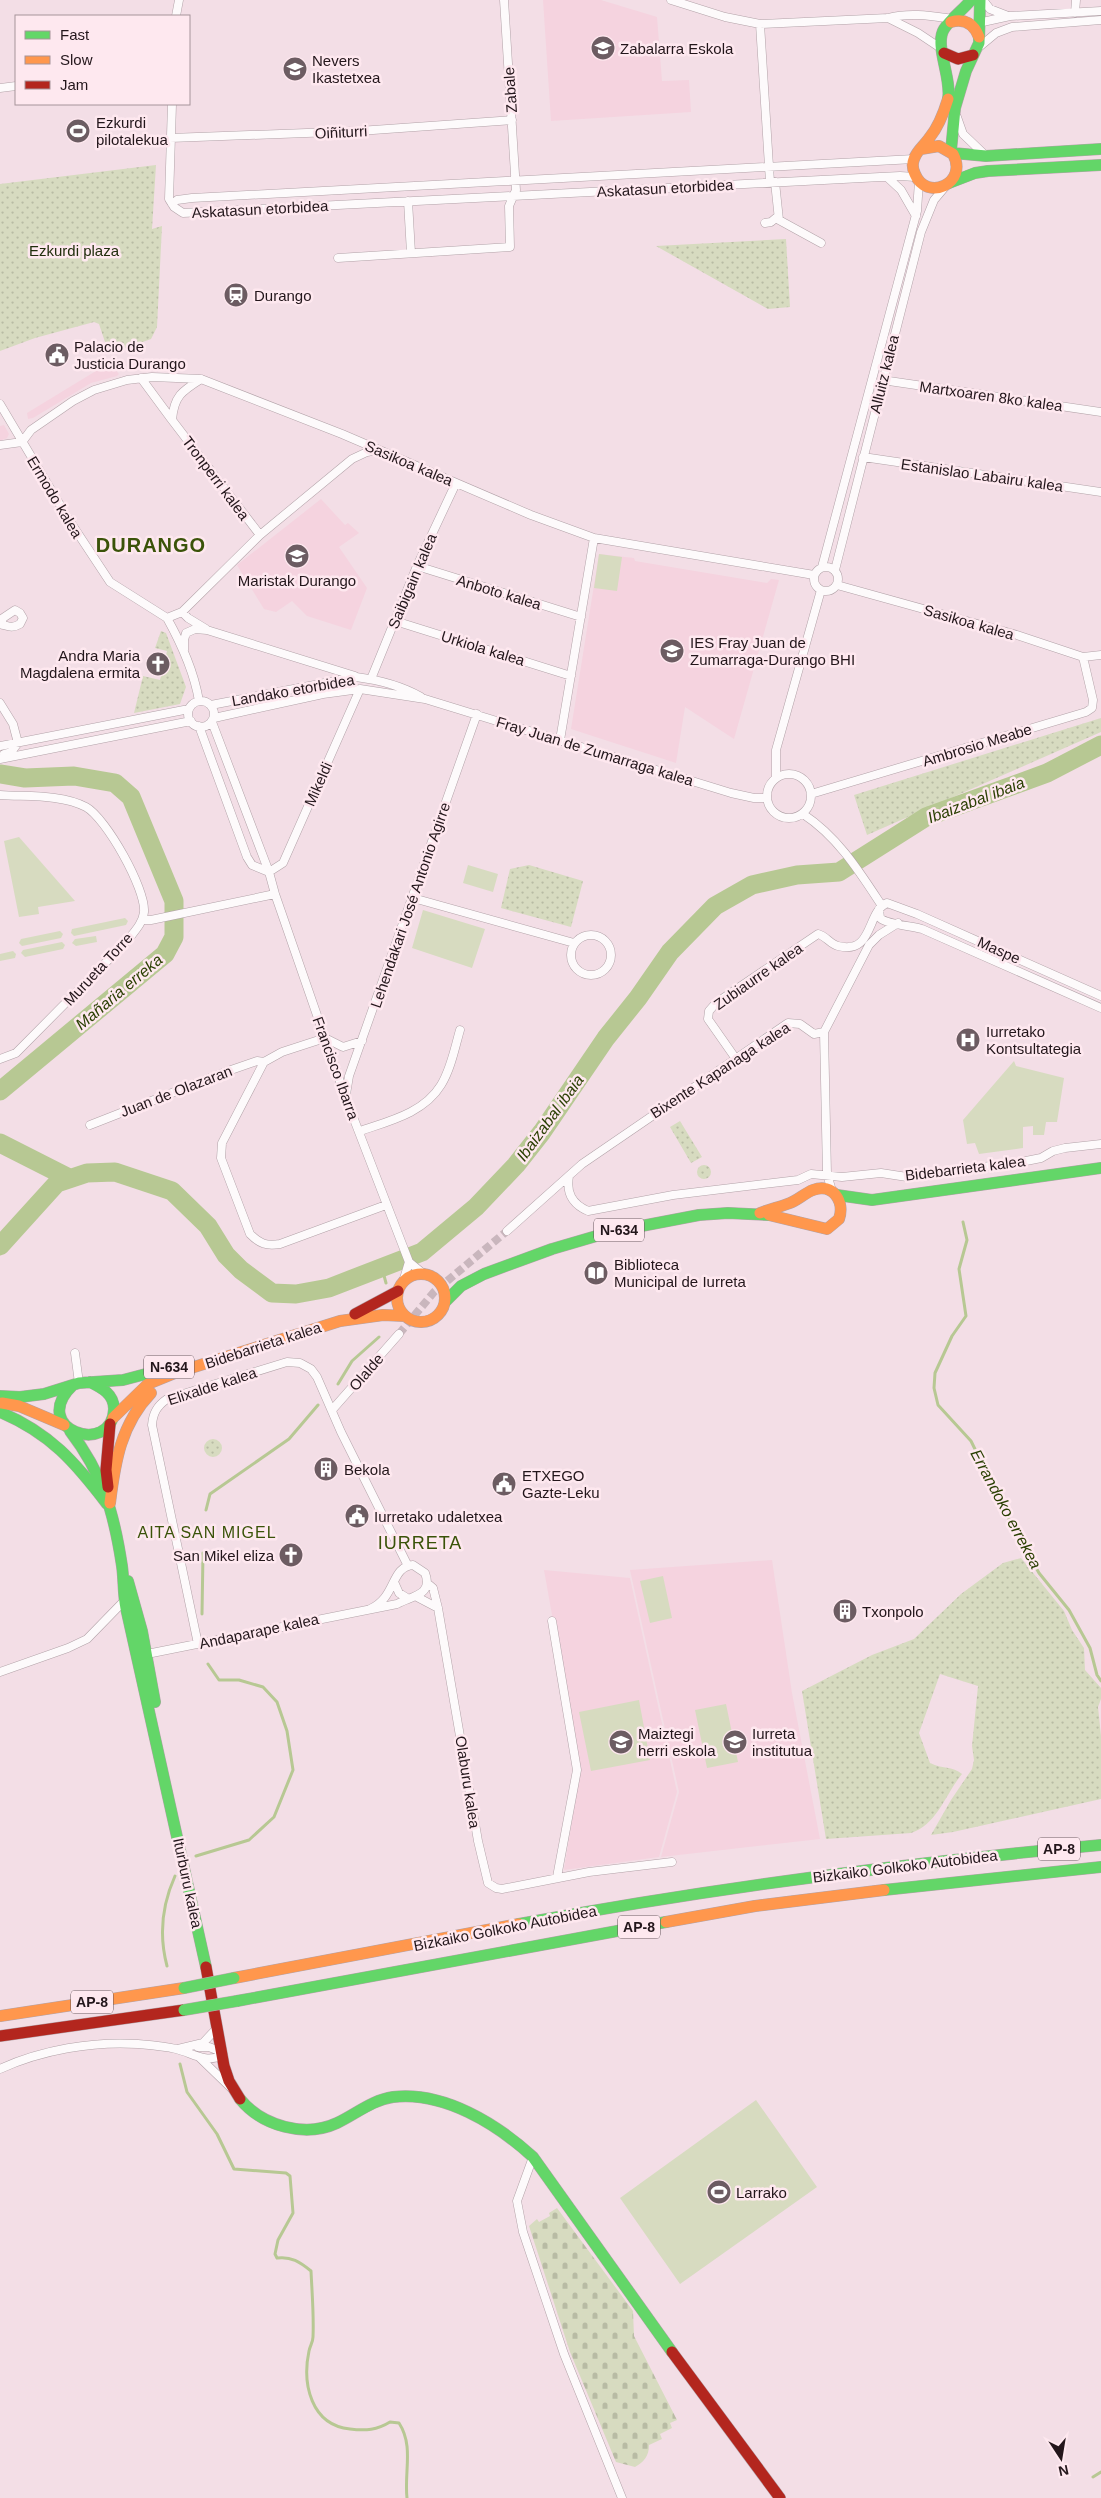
<svg xmlns="http://www.w3.org/2000/svg" width="1101" height="2498" font-family="Arial,sans-serif">
<defs>
<pattern id="grass-dots" width="8" height="8" patternUnits="userSpaceOnUse" patternTransform="scale(1.25)"><rect width="8" height="8" fill="#d7dbc0"/><path d="M2 2h.1M6 6h.1" fill="none" stroke="#b8bba4" stroke-width="1.8" stroke-linecap="round"/></pattern>
<pattern id="cemetery-stones" width="16" height="16" patternUnits="userSpaceOnUse" patternTransform="scale(1.25)"><rect width="16" height="16" fill="#d7dbc0"/><path d="M2 7V4a2 2 0 0 1 4 0v3zM10 15v-3a2 2 0 0 1 4 0v3z" fill="#b8bba4"/></pattern>
</defs>
<rect width="100%" height="100%" fill="#f3dee6"/>
<path fill="#f5d3df" d="M543,0H601L657,17L662,81L689,80L691,112L551,121Z
M109,363L119,374L117,376L91,383L33,418L28,419L27,413Z
M4,425L9,434L7,438L0,441V426Z
M321,499L345,525L348,523L359,533L339,547L367,588L351,630L307,616L292,601L276,612L264,609L237,565Z
M599,554L634,558L635,561L767,583L771,579L779,580L734,739L685,707L676,763L571,729Z
M772,1560L792,1693L820,1839L661,1857L679,1792L630,1570Z
M544,1570L630,1578L677,1792L659,1857L564,1870L580,1772Z"/>
<path fill="url(#grass-dots)" d="M156,165L152,229L162,226L157,327L151,339L109,354L99,324L94,322L35,338L0,351V184Z
M786,239L790,307L768,309L656,246Z
M161,631L166,633L186,687L180,704L134,713L143,676L160,680L167,651L155,648Z
M1101,718V732L867,835L854,795Z
M529,865L583,881L571,927L501,908L510,869Z
M680,1121L702,1157L691,1163L670,1127Z
M697 1172a7 7 0 1 1 14 0a7 7 0 1 1-14 0Z
M204 1448a9 9 0 1 1 18 0a9 9 0 1 1-18 0Z
M1021,1558L1064,1611L1072,1630L1084,1648L1085,1670L1101,1688V1699L1098,1707L1101,1736V1799L953,1832L931,1835L951,1800L972,1769L974,1760L972,1746L978,1686L940,1674L919,1733L930,1763C941,1769 953,1766 962,1774C946,1793 937,1825 911,1833L826,1839L802,1691L872,1655L914,1639L961,1594L1003,1563Z"/>
<path fill="url(#cemetery-stones)" d="M557,2208L633,2311L634,2336L677,2420L670,2423L672,2428L660,2434L662,2439L649,2445C649,2456 644,2462 635,2467L616,2462L570,2352L529,2226L537,2219L539,2222L550,2216L549,2213Z"/>
<path fill="#d7dbc0" d="M599,554L622,557L617,591L594,588Z
M19,837L75,901L38,907L39,914L19,917L4,841Z
M468,865L498,874L493,892L463,883Z
M423,910L485,929L472,968L412,948Z
M125,918L128,921L126,925L74,936L71,933L72,929Z
M60,931L63,934L61,938L22,946L19,943L21,939Z
M96,936L97,942L76,946L72,943L75,939Z
M62,942L65,945L63,949L25,957L21,953L23,950Z
M13,951L16,954L15,958L0,961V954Z
M1014,1061L1016,1066L1064,1078L1057,1122H1046L1044,1135H1033V1126L1023,1127V1148L979,1154L975,1143L967,1144L963,1120Z
M663,1576L672,1618L650,1623L640,1581Z
M639,1700L650,1760L591,1771L579,1712Z
M726,1704L738,1762L707,1768L695,1710Z
M756,2100L817,2187L680,2284L620,2198Z"/>
<g fill="none" stroke-linecap="round" stroke-linejoin="round">
<path stroke="#b7c893" stroke-width="3" d="M963,1222L967,1240L959,1269L966,1316L952,1336L935,1373L934,1388L938,1405L971,1441L1012,1525L1039,1573L1069,1610L1090,1648L1097,1675L1101,1681
M382,1268L386,1283
M338,1384L352,1361L379,1337
M206,1510L210,1494L289,1439L318,1405
M202,1614L203,1553
M196,1856L249,1840L274,1817L293,1770L287,1731L277,1702L263,1687L239,1680H219L208,1664
M167,1966C159,1936 162,1905 175,1876
M180,2064L187,2092L217,2134L234,2169L286,2173L290,2176L293,2213L278,2240L275,2254L277,2258C291,2256 300,2262 311,2271C312,2293 314,2315 313,2337C313,2342 310,2346 309,2351C302,2384 311,2425 350,2429C366,2431 377,2430 390,2422L399,2423C414,2446 404,2472 407,2498
M1093,2477L1101,2472"/>
<path stroke="#b7c893" stroke-width="19" d="M0,774L25,778L74,776L115,783L131,797L174,901V937L165,954L0,1091
M0,1143L69,1178
M0,1246L57,1183L87,1173L115,1172L172,1191L208,1226L226,1255L241,1270L272,1293L296,1294L329,1288L422,1252L476,1207L516,1165L542,1132L606,1038L638,998L670,952L715,906L752,885L797,875L839,872L926,817L1047,773L1101,745"/>
<path stroke="#c9b6bd" stroke-width="8" stroke-dasharray="8 4" stroke-linecap="butt" d="M399,1334L434,1292L507,1231"/>
<defs>
<path id="street" d="M671,0L725,17L760,24L888,18C910,12 932,16 954,19
M983,0L990,9L1008,16
M1075,13L1076,0
M176,16L179,0
M888,18L918,33L942,49
M978,23L1010,16L1101,11
M760,24L770,182
M978,48L996,33L1012,27L1101,20
M0,88L16,86
M172,104L169,199L174,207L183,213L900,176L915,177
M957,117L963,134L985,155
M170,138L359,131L512,120
M887,177L901,190L916,216
M775,182L779,220L821,243
M408,201L411,253
M172,204L177,200L192,198L914,159
M765,223L771,222L777,217
M338,258L510,247L509,206L516,190L504,0
M141,378L172,420
M201,379C182,391 174,396 172,420L260,535
M882,380L1101,412
M0,404L69,520L110,582L167,618
M0,445L22,442L31,430L73,401L94,390L127,380L152,377L201,379L342,434L531,515L594,538L814,575
M863,457L1101,492
M417,566L581,617
M814 579a12 12 0 1 1 24 0a12 12 0 1 1-24 0Z
M822,567L917,211L919,181
M835,570L921,232L934,200L945,187
M837,585L1017,635L1083,657L1101,655
M182,612L188,618L206,629
M167,618L182,612L260,535L352,459L367,452L378,450
M167,618C182,645 194,671 199,701
M395,621L571,676
M0,624C8,626 12,629 20,624L23,618L20,613L15,610L3,618L1,624
M184,650V640L186,633L195,629L207,630L355,676
M371,679L417,566L456,483
M188 714a13 13 0 1 1 26 0a13 13 0 1 1-26 0Z
M0,703L13,724L18,743L11,752L4,754
M211,705L356,677C379,680 402,686 421,697
M214,718L323,694L360,689L425,699L731,793L754,798H766
M212,722L269,872L275,894L345,1096L409,1262L403,1282
M199,726L247,857L252,865L269,872
M560,740L594,538
M0,746L189,709
M0,759L191,721
M767 796a22 22 0 1 1 44 0a22 22 0 1 1-44 0Z
M776,778V750L821,590
M811,794L1086,712L1092,708L1093,700L1083,657
M0,795C27,797 61,794 86,807C106,818 146,889 144,912C143,923 134,932 127,941L16,1053L0,1059
M803,814C838,837 859,871 882,906
M269,872L283,863L360,689
M413,898L574,943
M879,909L880,918C886,924 911,926 922,929L1101,1008
M143,920H151L275,894
M571 955a20 20 0 1 1 40 0a20 20 0 1 1-40 0Z
M824,1032L827,1174L832,1191
M362,1041L343,1047L325,1038L282,1052L264,1062L222,1143L221,1158L250,1234C260,1244 266,1246 280,1244L386,1205
M736,1059L708,1019L709,1011L716,1003L818,934C826,936 830,944 838,946C874,955 866,912 887,903L917,914L1101,996
M346,1094L349,1076L477,714
M90,1125L228,1071L257,1061L264,1062
M360,1131C389,1121 424,1113 441,1085C451,1069 455,1047 460,1030
M569,1176C566,1193 572,1204 588,1211L673,1195L798,1180L811,1174L842,1177L881,1173L907,1177L1021,1162L1041,1158L1053,1151L1065,1148L1101,1144
M507,1231L582,1164L788,1023L800,1024L814,1034L824,1032L869,945L879,935L898,923
M409,1262L425,1275
M75,1353L79,1383
M332,1410L399,1334
M427,1583L433,1588L438,1608L478,1841L488,1883L496,1888L502,1889L589,1872L672,1862
M395,1584L399,1593L407,1598
M417,1597L438,1608
M552,1621L577,1770L557,1877
M198,1644L152,1425C153,1413 157,1406 167,1399L287,1362L300,1363L311,1369L317,1377L341,1432L408,1566
M147,1654L397,1604C410,1596 434,1596 425,1573L413,1565C390,1567 397,1597 370,1609
M0,1672L68,1648L87,1639L125,1600
M198,2047H209L222,2052
M178,2049L203,2043L217,2028
M200,2058L231,2088
M0,2069C41,2050 93,2041 138,2044C150,2045 164,2046 176,2049C193,2053 205,2064 223,2055
M533,2157L517,2201L523,2232L564,2354L622,2498"/>
<path id="fast" d="M948,99C952,78 934,45 944,29C951,18 963,10 971,0
M951,151L955,108L966,71L979,43L980,0
M953,153L986,156L1101,149
M949,183L975,173L988,171L1101,165
M837,1195L872,1200L1101,1168
M445,1302L461,1286L484,1274L552,1249L610,1232L699,1215L728,1213L769,1215
M73,1385C27,1429 112,1458 114,1409C114,1394 102,1388 90,1382
M0,1396L20,1397L44,1394L79,1383L123,1380L161,1370
M0,1412C50,1433 75,1462 107,1504
M70,1431C103,1474 114,1513 122,1566C124,1580 123,1594 126,1608L206,1967
M128,1581L142,1631L155,1702
M884,1890L1101,1867
M519,1924C712,1888 906,1863 1101,1845
M237,2001L666,1922
M240,2099C262,2126 305,2138 337,2123C356,2114 372,2100 393,2097C444,2091 497,2124 533,2157L672,2352"/>
<path id="slow" d="M951,22C965,18 974,24 979,37
M921,149L939,146L953,154C969,184 926,202 915,174C913,170 912,164 914,159C917,150 925,145 930,137C939,126 944,112 948,99
M760,1213C770,1209 780,1207 790,1203C798,1200 805,1193 813,1190C833,1182 845,1202 839,1219L827,1229L769,1215
M397 1298a24 24 0 1 1 48 0a24 24 0 1 1-48 0Z
M2,1403L19,1406L64,1425
M113,1418L148,1384L175,1373L340,1321L383,1315L405,1316
M110,1503C115,1462 121,1424 151,1393
M666,1922L755,1906L884,1890
M234,1978L519,1924
M0,2016L184,1988"/>
<path id="jam" d="M944,53L958,59L973,55
M355,1314L398,1291
M108,1487L106,1470L110,1424
M206,1967L224,2066L229,2081L240,2099
M0,2036L184,2010
M672,2352L780,2498"/>
</defs>
<use href="#street" stroke="#b2a2a8" stroke-width="9"/>
<use href="#fast" stroke="#b2a2a8" stroke-width="12"/>
<use href="#slow" stroke="#b2a2a8" stroke-width="12"/>
<use href="#jam" stroke="#b2a2a8" stroke-width="12"/>
<use href="#street" stroke="#fdfafb" stroke-width="8"/>
<use href="#fast" stroke="#63d668" stroke-width="11"/>
<use href="#slow" stroke="#ff974d" stroke-width="11"/>
<use href="#jam" stroke="#b3261e" stroke-width="11"/>
<defs>
<path id="fast-bridge" d="M184,1988L234,1978
M184,2010L237,2001"/>
</defs>
<use href="#fast-bridge" stroke="#bfa7b1" stroke-width="12" stroke-linecap="butt"/>
<use href="#fast-bridge" stroke="#63d668" stroke-width="11"/>
</g>
<defs>
<symbol id="school-disc" viewBox="-11 -11 22 22"><circle r="9.5" fill="#6c5c62" stroke="#fee8ef"/><path d="M0-5L7-2L0 1L-7-2ZM-4 1L0 2.5L4 1V4Q0 6-4 4Z" fill="#fff"/></symbol>
<symbol id="stadium-disc" viewBox="-11 -11 22 22"><circle r="9.5" fill="#6c5c62" stroke="#fee8ef"/><path d="M0-5a6.5 5 0 1 0 0 10a6.5 5 0 1 0 0-10ZM-3.5-1.8h7v3.6h-7Z" fill="#fff"/></symbol>
<symbol id="station-disc" viewBox="-11 -11 22 22"><circle r="9.5" fill="#6c5c62" stroke="#fee8ef"/><path d="M-3-6H3Q5-6 5-4V2Q5 4 3 4L4.5 6H3L1.5 4h-3L-3 6H-4.5L-3 4Q-5 4-5 2V-4Q-5-6-3-6ZM-3.5-4v3h7v-3ZM-3.5 1v1.5H-2V1ZM2 1v1.5H3.5V1Z" fill="#fff"/></symbol>
<symbol id="civic-disc" viewBox="-11 -11 22 22"><circle r="9.5" fill="#6c5c62" stroke="#fee8ef"/><path d="M-.6-6.5H3V-4.5H.6V-3L4-1V1h2V6H-6V1h2V-1L-.6-3ZM-1.2 2.5V6h2.4V2.5Z" fill="#fff"/></symbol>
<symbol id="church-disc" viewBox="-11 -11 22 22"><circle r="9.5" fill="#6c5c62" stroke="#fee8ef"/><path d="M-1.2-6h2.4v3.5h3.3v2.4h-3.3V6h-2.4V-.1h-3.3v-2.4h3.3Z" fill="#fff"/></symbol>
<symbol id="hospital-disc" viewBox="-11 -11 22 22"><circle r="9.5" fill="#6c5c62" stroke="#fee8ef"/><path d="M-5-5h3v3.5h4V-5h3V5h-3V1.5h-4V5h-3Z" fill="#fff"/></symbol>
<symbol id="library-disc" viewBox="-11 -11 22 22"><circle r="9.5" fill="#6c5c62" stroke="#fee8ef"/><path d="M-6-4Q-3-5.5-.7-3.5V5Q-3 3-6 4ZM6-4Q3-5.5 .7-3.5V5Q3 3 6 4Z" fill="#fff"/></symbol>
<symbol id="building-disc" viewBox="-11 -11 22 22"><circle r="9.5" fill="#6c5c62" stroke="#fee8ef"/><path d="M-4-6H4V6H1V3H-1V6H-4ZM-2.5-4.3h1.7v1.8h-1.7ZM.8-4.3h1.7v1.8H.8ZM-2.5-1h1.7V.8h-1.7ZM.8-1h1.7V.8H.8Z" fill="#fff"/></symbol>
</defs>
<g fill-rule="evenodd">
<use href="#school-disc" x="589" y="34" width="28" height="28"/>
<use href="#school-disc" x="281" y="55" width="28" height="28"/>
<use href="#stadium-disc" x="64" y="117" width="28" height="28"/>
<use href="#station-disc" x="222" y="281" width="28" height="28"/>
<use href="#civic-disc" x="43" y="341" width="28" height="28"/>
<use href="#school-disc" x="283" y="542" width="28" height="28"/>
<use href="#school-disc" x="658" y="637" width="28" height="28"/>
<use href="#church-disc" x="144" y="650" width="28" height="28"/>
<use href="#hospital-disc" x="954" y="1026" width="28" height="28"/>
<use href="#library-disc" x="582" y="1259" width="28" height="28"/>
<use href="#building-disc" x="312" y="1455" width="28" height="28"/>
<use href="#civic-disc" x="490" y="1470" width="28" height="28"/>
<use href="#civic-disc" x="343" y="1502" width="28" height="28"/>
<use href="#church-disc" x="277" y="1541" width="28" height="28"/>
<use href="#building-disc" x="831" y="1597" width="28" height="28"/>
<use href="#school-disc" x="607" y="1728" width="28" height="28"/>
<use href="#school-disc" x="721" y="1728" width="28" height="28"/>
<use href="#stadium-disc" x="705" y="2178" width="28" height="28"/>
</g>
<g text-anchor="middle" dominant-baseline="central" stroke-width="5" stroke-linejoin="round" paint-order="stroke">
<g fill="#fee8ef" stroke="#65555b" stroke-width="1">
<rect x="594" y="1218.5" width="50" height="23" rx="4"/>
<rect x="144" y="1355.5" width="50" height="23" rx="4"/>
<rect x="1038" y="1837.5" width="42" height="23" rx="4"/>
<rect x="618" y="1915.5" width="42" height="23" rx="4"/>
<rect x="71" y="1990.5" width="42" height="23" rx="4"/>
</g>
<g font-size="14" font-weight="bold" fill="#23161b">
<text x="619" y="1230">N-634</text>
<text x="169" y="1367">N-634</text>
<text x="1059" y="1849">AP-8</text>
<text x="639" y="1927">AP-8</text>
<text x="92" y="2002">AP-8</text>
</g>
<g font-size="15" fill="#23161b" stroke="#fee8ef" text-anchor="start">
<text x="620" y="48">Zabalarra Eskola</text>
<text x="312" y="60">Nevers<tspan x="312" dy="17">Ikastetxea</tspan></text>
<text x="96" y="122">Ezkurdi<tspan x="96" dy="17">pilotalekua</tspan></text>
<text x="254" y="295">Durango</text>
<text x="74" y="346">Palacio de<tspan x="74" dy="17">Justicia Durango</tspan></text>
<text x="297" y="580" text-anchor="middle">Maristak Durango</text>
<text x="690" y="642">IES Fray Juan de<tspan x="690" dy="17">Zumarraga-Durango BHI</tspan></text>
<text x="140" y="655" text-anchor="end">Andra Maria<tspan x="140" dy="17">Magdalena ermita</tspan></text>
<text x="986" y="1031">Iurretako<tspan x="986" dy="17">Kontsultategia</tspan></text>
<text x="614" y="1264">Biblioteca<tspan x="614" dy="17">Municipal de Iurreta</tspan></text>
<text x="344" y="1469">Bekola</text>
<text x="522" y="1475">ETXEGO<tspan x="522" dy="17">Gazte-Leku</tspan></text>
<text x="374" y="1516">Iurretako udaletxea</text>
<text x="274" y="1555" text-anchor="end">San Mikel eliza</text>
<text x="862" y="1611">Txonpolo</text>
<text x="638" y="1733">Maiztegi<tspan x="638" dy="17">herri eskola</tspan></text>
<text x="752" y="1733">Iurreta<tspan x="752" dy="17">institutua</tspan></text>
<text x="736" y="2192">Larrako</text>
</g>
<g font-size="15" fill="#23161b" stroke="#fee8ef">
<text transform="translate(510 90) rotate(-94)">Zabale</text>
<text transform="translate(341 132) rotate(-3)">Oiñiturri</text>
<text transform="translate(665 188) rotate(-3)">Askatasun etorbidea</text>
<text transform="translate(260 209) rotate(-3)">Askatasun etorbidea</text>
<text transform="translate(884 374) rotate(-76)">Alluitz kalea</text>
<text transform="translate(991 396) rotate(8)">Martxoaren 8ko kalea</text>
<text transform="translate(409 463) rotate(23)">Sasikoa kalea</text>
<text transform="translate(982 475) rotate(8)">Estanislao Labairu kalea</text>
<text transform="translate(216 478) rotate(53)">Tronperri kalea</text>
<text transform="translate(55 497) rotate(59)">Ermodo kalea</text>
<text transform="translate(412 581) rotate(-67)">Saibigain kalea</text>
<text transform="translate(499 592) rotate(17)">Anboto kalea</text>
<text transform="translate(969 622) rotate(16)">Sasikoa kalea</text>
<text transform="translate(483 648) rotate(17)">Urkiola kalea</text>
<text transform="translate(293 690) rotate(-10)">Landako etorbidea</text>
<text transform="translate(977 745) rotate(-17)">Ambrosio Meabe</text>
<text transform="translate(595 751) rotate(17)">Fray Juan de Zumarraga kalea</text>
<text transform="translate(318 784) rotate(-66)">Mikeldi</text>
<text transform="translate(410 905) rotate(-71)">Lehendakari José Antonio Agirre</text>
<text transform="translate(999 950) rotate(24)">Maspe</text>
<text transform="translate(98 969) rotate(-47)">Murueta Torre</text>
<text transform="translate(758 976) rotate(-35)">Zubiaurre kalea</text>
<text transform="translate(336 1068) rotate(70)">Francisco Ibarra</text>
<text transform="translate(720 1070) rotate(-33)">Bixente Kapanaga kalea</text>
<text transform="translate(176 1091) rotate(-21)">Juan de Olazaran</text>
<text transform="translate(965 1168) rotate(-7)">Bidebarrieta kalea</text>
<text transform="translate(263 1345) rotate(-18)">Bidebarrieta kalea</text>
<text transform="translate(366 1372) rotate(-49)">Olalde</text>
<text transform="translate(212 1386) rotate(-18)">Elixalde kalea</text>
<text transform="translate(259 1631) rotate(-12)">Andaparape kalea</text>
<text transform="translate(468 1782) rotate(81)">Olaburu kalea</text>
<text transform="translate(905 1866) rotate(-7)">Bizkaiko Golkoko Autobidea</text>
<text transform="translate(188 1883) rotate(78)">Iturburu kalea</text>
<text transform="translate(505 1928) rotate(-11)">Bizkaiko Golkoko Autobidea</text>
</g>
<g font-size="15" fill="#212e0d" stroke="#fee8ef">
<text x="74" y="250">Ezkurdi plaza</text>
</g>
<g font-size="16" font-style="italic" fill="#2b4003" stroke="#fee8ef">
<text transform="translate(976 800) rotate(-21)">Ibaizabal ibaia</text>
<text transform="translate(119 992) rotate(-40)">Mañaria erreka</text>
<text transform="translate(550 1118) rotate(-54)">Ibaizabal ibaia</text>
<text transform="translate(1006 1509) rotate(62)">Errandoko errekea</text>
</g>
<g font-size="16" letter-spacing="1" fill="#3a5309" stroke="#fee8ef">
<text x="207" y="1532">AITA SAN MIGEL</text>
</g>
<g font-size="18" letter-spacing="1" fill="#3a5309" stroke="#fee8ef">
<text x="420" y="1543">IURRETA</text>
</g>
<g font-size="20" font-weight="bold" letter-spacing="1" fill="#3a5309" stroke="#fee8ef">
<text x="151" y="545">DURANGO</text>
</g>
</g>
<rect x="15" y="15" width="175" height="90" fill="#fee8ef" stroke="#a6949a"/>
<rect x="25" y="31" width="25" height="8" fill="#63d668" stroke="#a6949a"/>
<text x="60" y="40" font-size="15" fill="#23161b">Fast</text>
<rect x="25" y="56" width="25" height="8" fill="#ff974d" stroke="#a6949a"/>
<text x="60" y="65" font-size="15" fill="#23161b">Slow</text>
<rect x="25" y="81" width="25" height="8" fill="#b3261e" stroke="#a6949a"/>
<text x="60" y="90" font-size="15" fill="#23161b">Jam</text>
<g transform="translate(1061 2458) rotate(168)" stroke="#fee8ef" stroke-width="4" paint-order="stroke">
<path d="M0-4L9 19L0 12L-9 19Z" fill="#23161b"/>
<text y="-8" font-size="14" font-weight="bold" text-anchor="middle" fill="#23161b">N</text>
</g>
</svg>
